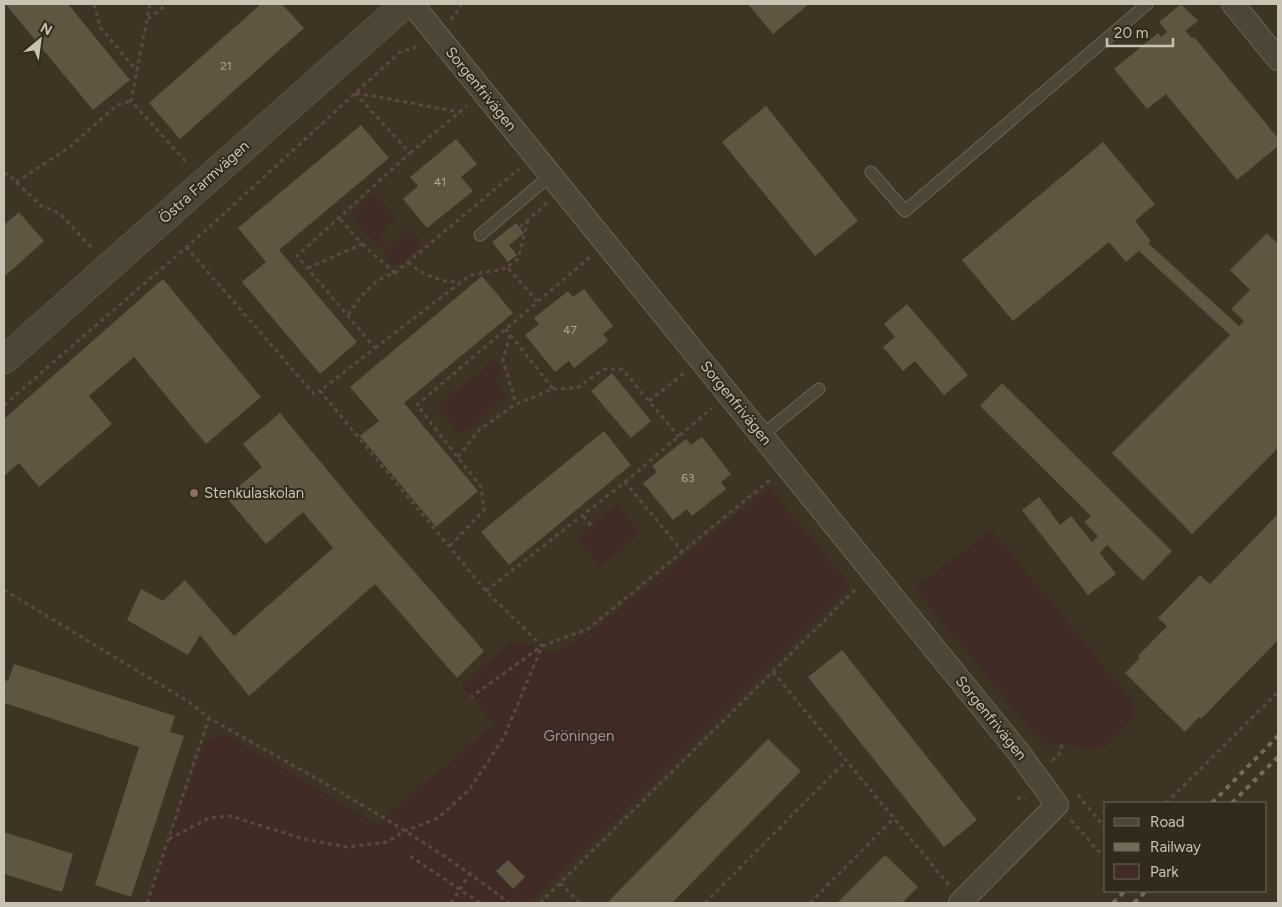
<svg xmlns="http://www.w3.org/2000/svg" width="1282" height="907" font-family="Figtree,sans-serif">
<rect width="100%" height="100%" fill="#3d3423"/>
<path fill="#402b27" d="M373,192L396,219L380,233L386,242L380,249L350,215Z
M409,229L422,244L400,264L392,265L384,253Z
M494,360L503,371L494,379L507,396L460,435L437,407Z
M769,488L851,586L644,793L529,903H146L204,743L224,733L379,826L393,809L494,725L462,685L512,642L555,653L596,628Z
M616,504L640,532L600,567L578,539Z
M992,530L1133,702L1132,720L1102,749L1041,742L914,588Z"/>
<path fill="#5f5642" d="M10,4H68L130,80L93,110L7,6Z
M261,4H282L304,28L180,139L149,103Z
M748,4H809L773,34Z
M1181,4L1198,21L1185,31L1192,38L1194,37L1278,138V146L1237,180L1166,94L1147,109L1114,69L1158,33L1161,37L1167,32L1159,22Z
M766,106L858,221L815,256L722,142Z
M361,125L389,158L279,250L357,342L320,374L242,282L266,262L238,228Z
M456,139L477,164L461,177L473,191L427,228L403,199L418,186L410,177Z
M1103,142L1155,204L1135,221L1151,241L1148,243L1239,326L1244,321L1231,309L1250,290L1230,270L1267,233L1278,244V448L1192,534L1112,453L1230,335L1139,251L1126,262L1109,242L1013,321L962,260Z
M19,212L44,241L4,277V225Z
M516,223L524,233L509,245L517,255L508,262L492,242Z
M482,276L513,313L404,403L478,491L436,527L360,436L379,421L350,387Z
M163,279L261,397L206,444L134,357L89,396L112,424L39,487L19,463L4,476V419Z
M584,289L613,326L603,334L608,341L574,368L569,361L555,372L525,335L539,324L534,318L568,291L573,297Z
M907,304L968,375L944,395L915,361L903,371L883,347L895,337L884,324Z
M612,373L651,421L631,438L591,391Z
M1002,383L1172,551L1143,581L1107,545L1100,553L1116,574L1088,595L1022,510L1039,497L1060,525L1071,516L1092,542L1098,536L1084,522L1091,516L980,406Z
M280,413L367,518L484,651L457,678L375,584L249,696L200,635L188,655L127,620L141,589L163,601L185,580L234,636L333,548L303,512L266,544L226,497L262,467L243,444Z
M604,431L631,465L509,565L481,532Z
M702,437L731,474L721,482L726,489L692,516L687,509L673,520L643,483L657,472L652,466L667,454L686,439L691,445Z
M1278,514V640L1201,719L1199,717L1185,732L1125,673L1140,658L1138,656L1167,626L1158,618L1200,575L1210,584Z
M842,650L977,820L944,847L808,677Z
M14,664L175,716L170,732L184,736L131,897L95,885L139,747L4,703V680L8,681Z
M768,739L801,771L672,903H607Z
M4,832L73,854L62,892L4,874Z
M885,855L918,887L902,903H837Z
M508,860L525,877L513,889L496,871Z"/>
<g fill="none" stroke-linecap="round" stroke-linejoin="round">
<defs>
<path id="service" d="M871,172L905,211L1147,4
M480,235L551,175
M762,435L819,389"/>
<path id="minor" d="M412,4L1020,754L1057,805L960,903
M1233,4L1278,59"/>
<path id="tertiary" d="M4,360L405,4"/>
</defs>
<use href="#service" stroke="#6b6455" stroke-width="13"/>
<use href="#minor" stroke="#6b6455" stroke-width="24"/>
<use href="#tertiary" stroke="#6b6455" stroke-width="29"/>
<path stroke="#5b4743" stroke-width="3" stroke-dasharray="4 4" stroke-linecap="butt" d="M94,4L100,27L137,71
M150,4L131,101L188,164
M148,19L167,4
M451,20L462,4
M355,93L410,153L297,256L375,348L320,391L486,591L542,646L471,697
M356,93L460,112
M410,153L467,106
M4,173L9,175L40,205L59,213L93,249
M16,182L70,147L117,105L131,101
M528,220L518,259L507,267L537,301
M520,227L547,203
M362,244L395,273
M186,247L314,394L320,391
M408,262C422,275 440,282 460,282
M308,268L362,244L339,218
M348,315C361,297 372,279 395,273L519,169
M510,335L503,360L516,404
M375,348L469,276C479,272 502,271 507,267
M553,389L577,388L604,369H622L679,437
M649,401L684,373
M4,405L205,231L400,52L420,46
M458,457L479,430L516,404L553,389L505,328
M625,482L712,408
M583,516L592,526
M450,546L484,510L481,487L417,405L590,257
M4,590L189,702L209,718C311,776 417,831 509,903
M486,591L625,482L683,552
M773,672L949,885
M1052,761L1060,753L1062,744
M1078,795L1106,829
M1017,798L1026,799
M1166,803L1278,692
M1071,820L1098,851L1106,852
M169,839L209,818L230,816L304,839L347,847L387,842L405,831L438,818L469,790L504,737L542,646L588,629L771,479
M410,856L480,903
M560,883L580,903
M147,903L209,718
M451,903L470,874
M540,903L857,588
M705,903L846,761
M810,903L894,818"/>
<use href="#service" stroke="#4d4637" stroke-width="11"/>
<use href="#minor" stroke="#4d4637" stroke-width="22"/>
<use href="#tertiary" stroke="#4d4637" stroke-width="28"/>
<path stroke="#746b59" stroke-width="4" stroke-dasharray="5 5" stroke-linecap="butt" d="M1212,803L1278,736
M1232,803L1278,757
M1113,903L1125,891
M1134,903L1146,891"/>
</g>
<circle fill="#8d6e63" stroke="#322b1c" stroke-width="2" cx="194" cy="493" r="5"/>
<g text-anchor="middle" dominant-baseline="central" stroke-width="4" stroke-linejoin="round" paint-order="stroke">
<g font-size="12" fill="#aea797">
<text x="226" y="66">21</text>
<text x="440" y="182">41</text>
<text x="570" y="330">47</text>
<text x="688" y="478">63</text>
</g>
<g font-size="15" fill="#c8c2b3" stroke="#322b1c">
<text transform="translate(481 89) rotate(51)">Sorgenfrivägen</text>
<text transform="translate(204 182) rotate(-42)">Östra Farmvägen</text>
<text transform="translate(736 403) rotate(51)">Sorgenfrivägen</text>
<text transform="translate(991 718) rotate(51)">Sorgenfrivägen</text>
</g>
<g font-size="15" fill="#c8c2b3" stroke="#322b1c" text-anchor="start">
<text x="204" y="493">Stenkulaskolan</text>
</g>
<g font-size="15" fill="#ad88a1" stroke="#322b1c">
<text x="579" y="736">Gröningen</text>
</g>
</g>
<rect width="1282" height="907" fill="none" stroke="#c8c2b3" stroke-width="10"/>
<rect x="1104" y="802" width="162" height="90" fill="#322b1c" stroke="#6e6758"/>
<rect x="1114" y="818" width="25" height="8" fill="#4d4637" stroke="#6e6758"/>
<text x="1150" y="827" font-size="15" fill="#c8c2b3">Road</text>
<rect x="1114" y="843" width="25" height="8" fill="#746b59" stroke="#6e6758"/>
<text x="1150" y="852" font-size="15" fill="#c8c2b3">Railway</text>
<rect x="1114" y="864" width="25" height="15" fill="#402b27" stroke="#6e6758"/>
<text x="1150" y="877" font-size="15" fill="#c8c2b3">Park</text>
<g transform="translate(40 40) rotate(29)" stroke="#322b1c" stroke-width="4" paint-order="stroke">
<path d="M0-4L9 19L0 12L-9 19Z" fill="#c8c2b3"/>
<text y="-8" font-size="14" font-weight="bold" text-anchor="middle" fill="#c8c2b3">N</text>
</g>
<path d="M1107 38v8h66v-8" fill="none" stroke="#c8c2b3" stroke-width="2.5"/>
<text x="1114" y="38" font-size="15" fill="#c8c2b3" stroke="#322b1c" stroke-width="4" paint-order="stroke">20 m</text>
</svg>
